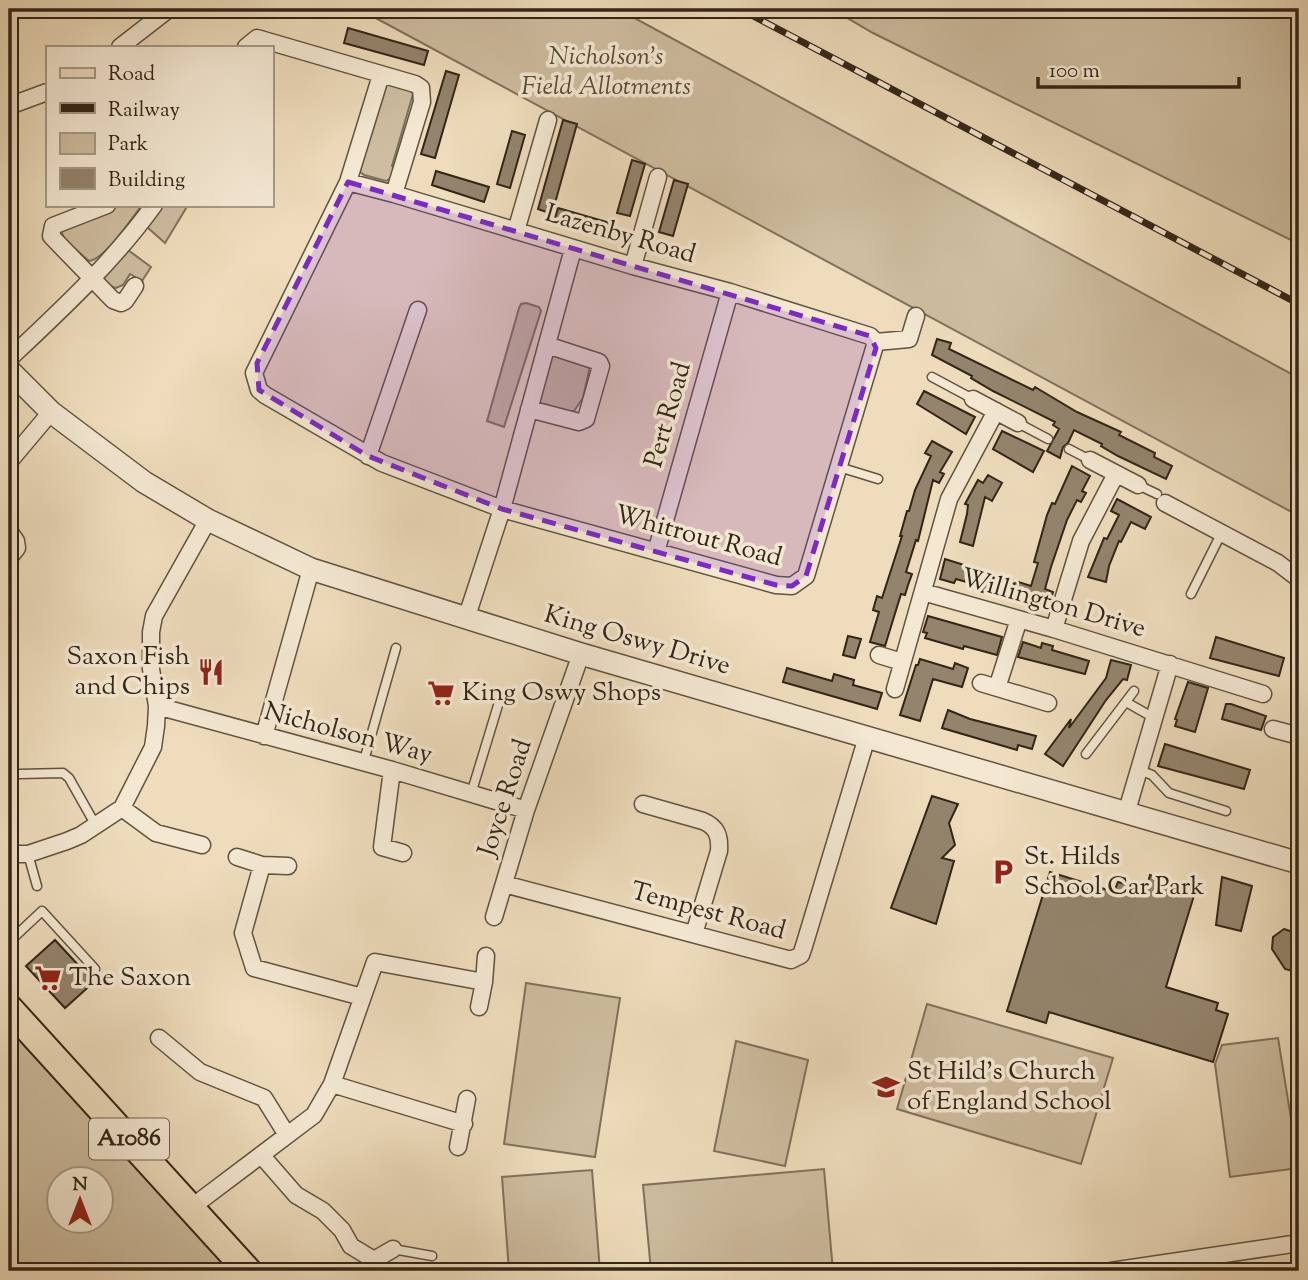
<svg xmlns="http://www.w3.org/2000/svg" width="1308" height="1280" font-family="'Sorts Mill Goudy',serif">
<rect width="100%" height="100%" fill="#eedcbc"/>
<filter id="stains"><feTurbulence type="fractalNoise" baseFrequency=".00286" numOctaves="4"/><feColorMatrix values="0 0 0 0 .2 0 0 0 0 .09 0 0 0 0 .02 0 0 0 .5 -.17"/></filter>
<radialGradient id="worn" r=".72"><stop offset=".6" stop-color="#630" stop-opacity="0"/><stop offset="1" stop-color="#630" stop-opacity=".3"/></radialGradient>
<path fill="#cebda0" stroke="#80715c" stroke-width="2" fill-rule="evenodd" d="M359,9H618L1299,378V516Z
M832,9H1299V244L873,33Z
M386,80L410,89L413,94L392,166L395,169L391,178L386,181L364,175L358,170Z
M113,205H142C132,218 104,260 89,261L65,240L61,231Z
M162,205H188L165,243L147,227Z
M128,250L151,267L142,281L130,274L123,285L116,288L110,286L102,278Z
M526,303L539,307L541,311L504,427L487,421L519,308L521,304Z
M553,351L590,366L583,398L574,411H566L538,402Z
M526,983L620,998L595,1157L504,1144Z
M927,1004L1113,1058L1081,1164L897,1109Z
M9,1020L230,1271H9ZM60,1178H102V1220H60Z
M1278,1038L1299,1168L1230,1177L1215,1064L1222,1045Z
M736,1041L808,1060L785,1166L714,1151Z
M824,1169L833,1271H651L643,1185Z
M592,1170L600,1271H509L502,1177Z"/>
<path fill="#94846d" stroke="#322517" stroke-width="2" d="M348,28L428,51L424,65L344,43Z
M446,71L459,75L435,158L421,154Z
M563,120L577,124L552,214L538,209Z
M512,131L525,135L510,188L497,184Z
M632,160L645,164L630,216L617,213Z
M436,171L489,187L484,202L432,185Z
M674,180L688,184L673,236L659,232Z
M558,208L610,223L607,237L554,222Z
M937,339L951,343L949,349L1033,390L1035,387L1077,412L1121,432L1119,435L1155,453L1154,457L1172,466L1166,479L1118,456L1101,446L1102,444L1074,430L1068,443L1063,447L1060,458L1047,451L1059,429L1053,425L1055,422L993,391L971,378L972,376L932,355Z
M924,391L975,417L966,434L917,404Z
M1002,431L1044,451L1033,472L993,449Z
M932,441L952,452L940,472L944,474L939,483L933,480L918,541L916,540L906,572L912,574L908,585L905,595L901,594L885,646L870,642L879,612L873,610L877,596L882,598L902,536H900L907,511H909L915,490L931,456L925,453Z
M1072,466L1090,476L1082,491L1086,493L1081,502L1077,500L1067,520L1051,567L1045,589L1053,592L1047,611L1032,607L1034,603L1012,596L1011,600L976,590L977,585L956,579L954,583L940,579L945,559L1031,586L1038,563L1034,562L1047,515L1052,503L1055,504Z
M988,475L1002,483L992,501L985,497L973,546L960,542L967,514L968,505L965,504L978,480L983,483Z
M1117,499L1151,517L1145,529L1131,522L1121,542L1119,541L1109,566L1106,582L1088,577L1104,538L1107,539L1119,515L1111,511Z
M928,616L1002,637L997,655L964,646L963,649L925,638L927,633L923,632Z
M848,636L861,639L855,658L843,655Z
M1216,637L1284,658L1279,676L1210,658Z
M1023,642L1041,648L1042,643L1053,646L1052,650L1089,661L1085,674L1018,657Z
M920,659L953,669L955,663L968,668L962,687L933,679L920,721L900,715L916,665H918Z
M1111,660L1131,665L1127,680L1123,679L1106,700L1063,766L1045,754L1071,719L1069,728L1106,678Z
M787,668L832,681L834,674L854,680L853,685L882,693L877,709L783,682Z
M1188,682L1208,688L1195,732L1175,726L1177,720L1175,719Z
M1226,704H1231L1266,716L1261,730L1222,719Z
M948,710L970,719L1036,736L1032,749L1018,745L1017,750L942,728Z
M1165,744L1250,770L1244,789L1158,766Z
M932,796L958,804L949,823L955,845L942,858L954,861L936,924L891,908Z
M1050,872L1114,892L1118,882L1146,890L1150,875L1196,889L1166,987L1218,1003L1216,1010L1228,1014L1213,1062L1049,1012L1046,1023L1007,1011Z
M1222,877L1252,886L1241,931L1216,925Z
M1284,929L1299,934V973L1285,969L1272,949L1273,937Z
M55,940L94,982L65,1008L26,966Z"/>
<g fill="none" stroke-linecap="round" stroke-linejoin="round">
<defs>
<path id="service" d="M932,377L973,399
M1018,423L1048,439
M1069,449L1090,460
M839,467L878,479
M1138,485L1157,494
M1191,594L1222,532
M1126,702L1154,718
M1086,754L1134,691
M363,764L396,648
M1139,770L1152,775L1169,793L1226,811
M20,774L63,773L69,778L95,824
M471,794L499,702
M28,854L37,886
M9,942L42,911L95,969
M393,1249L432,1256"/>
<path id="minor" d="M120,47L169,9
M246,47L257,38L415,84L421,88L422,102L394,194
M381,75L348,182L254,373L259,390L265,395L382,463L502,509L776,585L792,586L806,576L876,342
M9,106L47,92
M348,182L394,194L633,266L730,292L870,336L876,342
M107,205L53,226L51,236L113,300L121,303L125,301L135,286
M516,231L548,120
M633,266L658,177
M876,342L909,339L916,316
M9,359C60,311 113,262 154,205
M973,399L1018,423
M529,409L579,422L586,419L601,366L599,362L547,345
M368,456L418,310
M1090,460L1138,485
M9,462L51,412
M1165,503L1278,563L1299,579
M9,531L16,541L17,548L9,558
M656,552L730,292
M923,592L1054,629L1263,694
M466,619L502,509L573,249
M1054,629L1081,541L1116,474
M879,655L902,662
M981,683L1048,703
M997,688L1019,619
M895,689L949,499L996,411
M157,706L392,770L526,810
M1273,729L1299,736
M264,736L311,569
M392,770L382,847L403,853
M643,804L703,821C717,827 720,836 719,851L694,934
M122,808L156,833L202,845
M1126,814L1170,664
M9,854H28L67,841L81,835L122,808L153,747L156,726L157,706L151,669V632L154,616L208,520
M237,857L262,865L288,866
M262,865L243,933L254,968L362,997
M504,884L791,960L801,955L804,946L867,737
M494,917L526,810L581,654
M479,1007L484,982L486,956
M159,1038L200,1072L264,1098L287,1135
M332,1084L464,1124
M458,1147L467,1099
M262,1156L296,1195L323,1211L342,1230L351,1246L374,1260L393,1249
M192,1207L314,1115L332,1084L375,962L484,982
M1111,1271L1299,1243"/>
<path id="tertiary" d="M9,370L51,412L144,482L208,520L311,569L581,654L1299,863"/>
<path id="primary" d="M9,1008L248,1271"/>
</defs>
<use href="#service" stroke="#615340" stroke-width="11"/>
<use href="#minor" stroke="#615340" stroke-width="19"/>
<use href="#tertiary" stroke="#615340" stroke-width="24"/>
<use href="#primary" stroke="#322517" stroke-width="30"/>
<use href="#service" stroke="#f4e8d3" stroke-width="8"/>
<use href="#minor" stroke="#f4e8d3" stroke-width="16"/>
<use href="#tertiary" stroke="#f4e8d3" stroke-width="21"/>
<use href="#primary" stroke="#eedcbc" stroke-width="26"/>
<defs>
<path id="rail" d="M740,9L1299,304"/>
</defs>
<use href="#rail" stroke="#322517" stroke-width="7"/>
<use href="#rail" stroke="#f4e8d3" stroke-width="4.5" stroke-dasharray="13" stroke-linecap="butt"/>
</g>
<path fill="#7b2cbf" fill-opacity="0.2" stroke="#7b2cbf" stroke-width="5" stroke-dasharray="14 9" stroke-linejoin="round" d="M348,182L870,336L876,348L806,576L792,586L776,585L502,509L368,456L259,390L257,363Z"/>
<defs>
<symbol id="restaurant-bare" viewBox="-9 -9 18 18"><path d="M-5-6h1v4h1v-4h1v4h1v-4h1v5L-1.5 .5V6h-2V.5L-5-1ZM5-6V6H3V1.5H1.5Q1.5-4 5-6Z" fill="#8f2418" stroke="#f4e8d3" stroke-width="2.5" paint-order="stroke"/></symbol>
<symbol id="supermarket-bare" viewBox="-9 -9 18 18"><path d="M-6-5.5h2.5l.6 2H6L4.5 2H-2.5L-4.4-4H-6ZM-1.5 3.2a1.3 1.3 0 1 0 .1 0ZM3 3.2a1.3 1.3 0 1 0 .1 0Z" fill="#8f2418" stroke="#f4e8d3" stroke-width="2.5" paint-order="stroke"/></symbol>
<symbol id="parking-bare" viewBox="-9 -9 18 18"><path d="M-3.5-5.5H1a3.5 3.5 0 0 1 0 7H-1V5.5H-3.5ZM-1-3.4V-.6H.8a1.4 1.4 0 0 0 0-2.8Z" fill="#8f2418" stroke="#f4e8d3" stroke-width="2.5" paint-order="stroke"/></symbol>
<symbol id="school-bare" viewBox="-9 -9 18 18"><path d="M0-5L7-2L0 1L-7-2ZM-4 1L0 2.5L4 1V4Q0 6-4 4Z" fill="#8f2418" stroke="#f4e8d3" stroke-width="2.5" paint-order="stroke"/></symbol>
</defs>
<g fill-rule="evenodd">
<use href="#restaurant-bare" x="192" y="653" width="38" height="38"/>
<use href="#supermarket-bare" x="422" y="674" width="38" height="38"/>
<use href="#parking-bare" x="984" y="853" width="38" height="38"/>
<use href="#supermarket-bare" x="29" y="959" width="38" height="38"/>
<use href="#school-bare" x="867" y="1068" width="38" height="38"/>
</g>
<g text-anchor="middle" dominant-baseline="central" stroke-width="7" stroke-linejoin="round" paint-order="stroke">
<rect fill="#f4e8d3" stroke="#6c604f" stroke-width="2" x="89" y="1118.5" width="80" height="41" rx="5"/>
<g font-size="24" font-weight="bold" fill="#322517">
<text x="129" y="1139">A1086</text>
</g>
<g font-size="26" font-style="italic" fill="#594b39" stroke="#f4e8d3">
<text x="606" y="57">Nicholson's<tspan x="606" dy="30">Field Allotments</tspan></text>
</g>
<g font-size="26" fill="#322517" stroke="#f4e8d3">
<text transform="translate(620 235) rotate(16)">Lazenby Road</text>
<text transform="translate(669 415) rotate(-74)">Pert Road</text>
<text transform="translate(698 537) rotate(15)">Whitrout Road</text>
<text transform="translate(1053 604) rotate(16)">Willington Drive</text>
<text transform="translate(637 641) rotate(16)">King Oswy Drive</text>
<text transform="translate(348 734) rotate(15)">Nicholson Way</text>
<text transform="translate(506 798) rotate(-72)">Joyce Road</text>
<text transform="translate(708 912) rotate(15)">Tempest Road</text>
</g>
<g font-size="26" fill="#322517" stroke="#f4e8d3" text-anchor="start">
<text x="190" y="657" text-anchor="end">Saxon Fish<tspan x="190" dy="30">and Chips</tspan></text>
<text x="462" y="693">King Oswy Shops</text>
<text x="1024" y="857">St. Hilds<tspan x="1024" dy="30">School Car Park</tspan></text>
<text x="69" y="978">The Saxon</text>
<text x="907" y="1072">St Hild's Church<tspan x="907" dy="30">of England School</tspan></text>
</g>
</g>
<rect width="1308" height="1280" fill="none" stroke="#eedcbc" stroke-width="35"/>
<rect x="10" y="10" width="1287" height="1259" fill="none" stroke="#322517" stroke-width="3.5"/>
<rect x="18" y="18" width="1273" height="1245" fill="none" stroke="#322517" stroke-width="2"/>
<rect x="46" y="46" width="228" height="161" fill="#f4e8d3" stroke="#a69a88" stroke-width="2"/>
<rect x="60" y="68" width="35" height="10" fill="#eedcbc" stroke="#a69a88" stroke-width="2"/>
<text x="108" y="80" font-size="21" fill="#322517">Road</text>
<rect x="60" y="103" width="35" height="10" fill="#322517" stroke="#a69a88" stroke-width="2"/>
<text x="108" y="116" font-size="21" fill="#322517">Railway</text>
<rect x="60" y="133" width="35" height="21" fill="#cebda0" stroke="#a69a88" stroke-width="2"/>
<text x="108" y="150" font-size="21" fill="#322517">Park</text>
<rect x="60" y="168" width="35" height="21" fill="#94846d" stroke="#a69a88" stroke-width="2"/>
<text x="108" y="186" font-size="21" fill="#322517">Building</text>
<g transform="translate(80 1200)"><circle r="33" fill="#f4e8d3" stroke="#a69a88" stroke-width="2"/>
<path d="M0-5L12 26L0 18L-12 26Z" fill="#8f2418"/>
<text y="-10" font-size="19" font-weight="bold" text-anchor="middle" fill="#322517">N</text>
</g>
<path d="M1038 77v10h201v-10" fill="none" stroke="#322517" stroke-width="3.5"/>
<text x="1049" y="77" font-size="21" fill="#322517" stroke="#f4e8d3" stroke-width="5" paint-order="stroke">100 m</text>
<rect width="100%" height="100%" filter="url(#stains)"/>
<rect width="100%" height="100%" fill="url(#worn)"/>
</svg>
